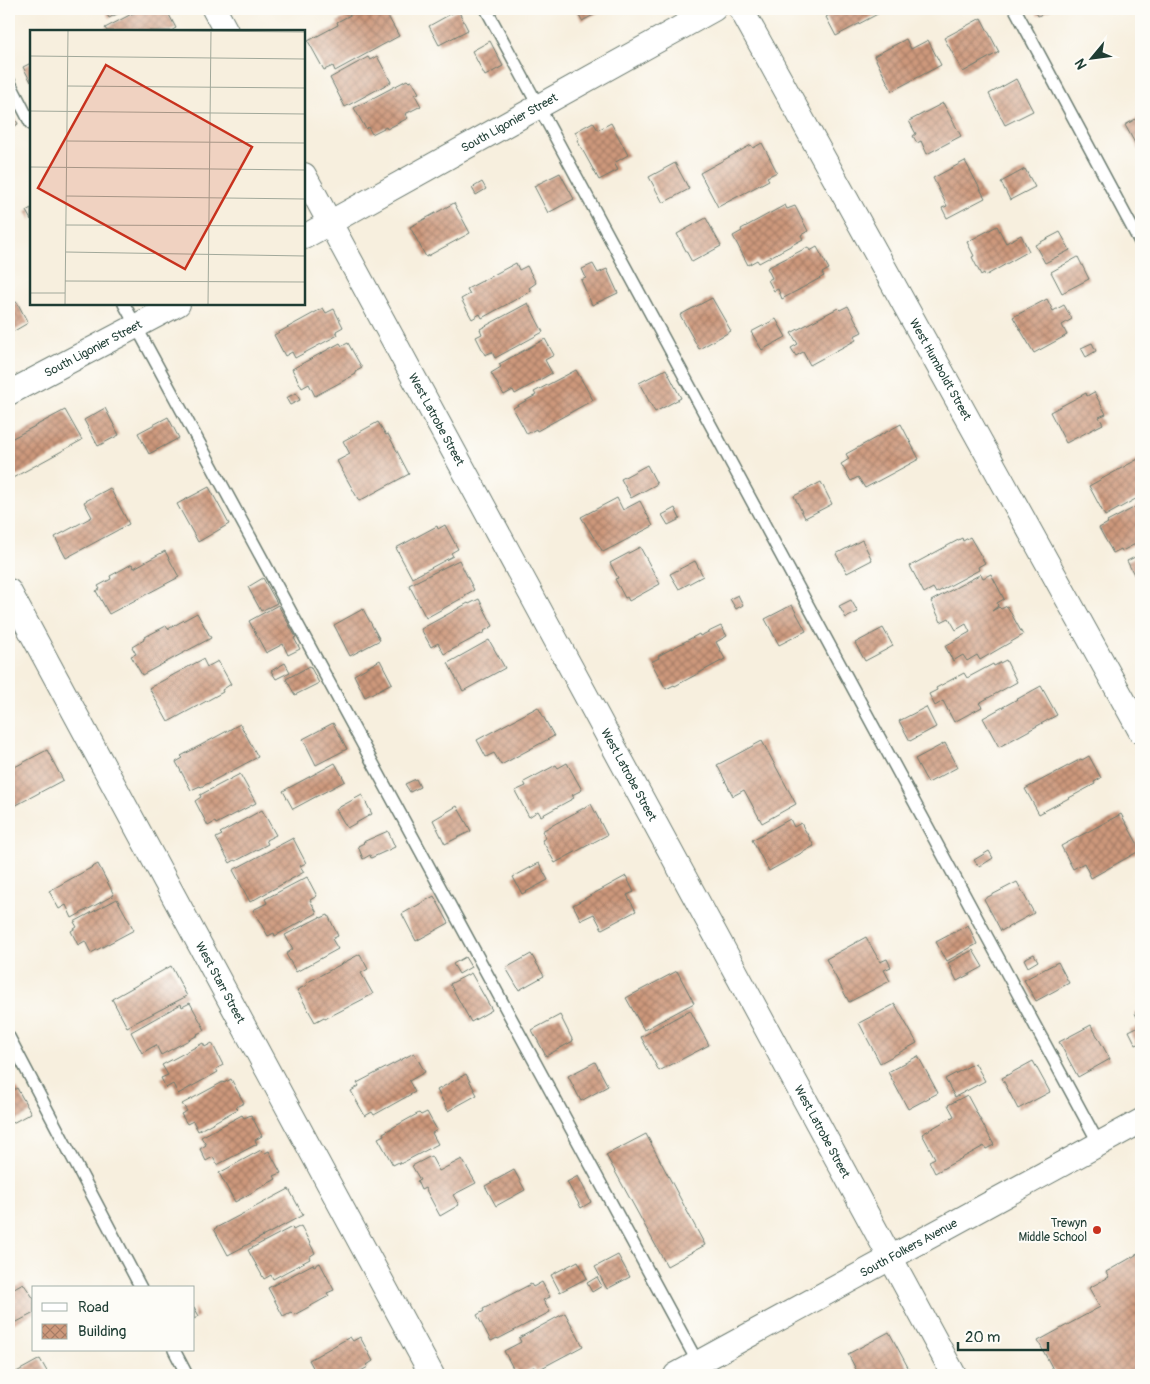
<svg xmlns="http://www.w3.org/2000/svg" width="1150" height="1384" font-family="Pangolin,sans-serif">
<defs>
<pattern id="building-cross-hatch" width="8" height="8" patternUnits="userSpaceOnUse" patternTransform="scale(1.25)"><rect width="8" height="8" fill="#cd987b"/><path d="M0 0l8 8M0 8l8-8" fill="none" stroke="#a67d66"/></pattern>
</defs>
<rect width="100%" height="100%" fill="#fdfcf7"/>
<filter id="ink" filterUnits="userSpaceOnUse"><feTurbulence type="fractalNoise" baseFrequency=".02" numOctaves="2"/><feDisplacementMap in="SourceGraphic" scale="10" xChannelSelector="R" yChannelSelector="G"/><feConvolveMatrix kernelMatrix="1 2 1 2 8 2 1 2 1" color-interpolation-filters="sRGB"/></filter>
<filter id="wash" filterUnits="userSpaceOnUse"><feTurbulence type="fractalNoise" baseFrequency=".0096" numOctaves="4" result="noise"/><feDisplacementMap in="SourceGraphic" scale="20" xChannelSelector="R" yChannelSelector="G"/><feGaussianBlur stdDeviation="1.12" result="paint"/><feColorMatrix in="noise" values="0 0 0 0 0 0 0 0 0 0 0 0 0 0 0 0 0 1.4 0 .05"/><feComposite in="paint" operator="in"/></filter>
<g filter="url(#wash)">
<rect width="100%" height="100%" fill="#f7efde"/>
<g id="blocks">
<path fill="url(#building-cross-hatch)" d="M104,9H127L109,18Z
M141,9H166L176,28L171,31H107L105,28Z
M368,9H384L399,36L335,71L333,66L324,70L308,41L338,25L337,22L356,12L357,14Z
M575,9H605L582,21Z
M826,9H887L836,36L826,17L829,15Z
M1034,9H1052L1038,16Z
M458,10L468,30L439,45L429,26Z
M981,18L999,52L963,72L944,38Z
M906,39L911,49L928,40L941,65L892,91L874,56Z
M490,41L503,66L485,76L472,51Z
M377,56L391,82L345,107L330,78L368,57L370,60Z
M31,63V82L23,67Z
M1016,79L1033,111L1005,125L989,94Z
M407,80L409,82L412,81L419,93L415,95L421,106L405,114L408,118L387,129L386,127L372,134L368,127L366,129L354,108Z
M943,103L961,136L927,154L921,141L917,143L913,136L916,134L909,121Z
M9,106L18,124L9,130Z
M1141,116V154L1125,125Z
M593,122L598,130L611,123L628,155L614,163L618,170L599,180L577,140L579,139L575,132Z
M762,143L777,172L767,177L769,180L718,207L700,173L751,145L753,148Z
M965,161L985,198L947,218L942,208L947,206L933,178Z
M675,163L689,189L663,203L649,177Z
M1025,169L1035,187L1010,200L1001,182Z
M560,173L574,199L548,213L534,186Z
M482,182L486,189L476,195L472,188Z
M454,203L470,233L426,257L410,227Z
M785,205L787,209L795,206L808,231L801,235L803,239L759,263L757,260L748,265L733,236L742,231L741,229Z
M31,208V220L26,211Z
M706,218L721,246L692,262L677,234Z
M997,226L1006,243L1021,235L1029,251L985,276L984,273L981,275L972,257L974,256L967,242Z
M1060,232L1070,250L1045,263L1035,245Z
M808,247L810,251L817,247L829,269L822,273L824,276L782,299L778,289L774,291L768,280L772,278L767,268Z
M1078,257L1089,279L1062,293L1051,272Z
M516,263L519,270L527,266L536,283L529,288L531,291L482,318L480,314L472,319L461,299L470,294L467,289Z
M593,264L598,273L607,269L618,293L592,305L581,280L586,278L582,269Z
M712,298L731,331L699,349L680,315Z
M1047,299L1053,311L1064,305L1072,319L1062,325L1067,335L1034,353L1013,317Z
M17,302L28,323L9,334V306Z
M528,303L543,332L495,358L492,352L485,355L476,337L482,334L480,329Z
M848,306L862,332L854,336L856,340L810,365L803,352L796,356L791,348L798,344L791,333L838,308L840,310Z
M323,308L326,313L334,309L343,327L336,331L338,335L295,358L292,352L285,356L274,335Z
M776,319L786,337L762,350L751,332Z
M545,339L554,355L545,360L552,373L515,394L513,390L504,395L491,373L501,367L499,364Z
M340,343L342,346L348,343L362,368L355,372L356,374L315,396L309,384L302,388L292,369Z
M1092,343L1096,351L1086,357L1081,348Z
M666,369L681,398L655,412L639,383Z
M576,370L593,400L537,431L536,429L527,434L513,408L536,395L534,392Z
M1094,392L1106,414L1099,417L1103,424L1066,443L1050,412L1086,393L1087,396Z
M296,393L300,400L290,405L286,398Z
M105,408L119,435L98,446L84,420Z
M65,410L82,440L9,480V440Z
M168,417L179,438L149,454L138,433Z
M378,422L386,435L388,434L409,474L359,501L337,461L350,454L343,441Z
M901,424L919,459L865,488L858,477L851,481L841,464L849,459L846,454Z
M1140,458L1141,496L1105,516L1089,486Z
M647,465L657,484L631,498L621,479Z
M821,482L832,504L805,518L794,496Z
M209,487L229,524L198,542L177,504Z
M110,488L129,524L66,558L55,537L92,517L84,502Z
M617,498L623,510L640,501L653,526L603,552L581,517Z
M1141,504V541L1122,551L1121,549L1113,553L1099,528L1108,523L1107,522Z
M675,508L680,519L668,525L662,515Z
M445,525L458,549L451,553L453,556L412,578L396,548L437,526L438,529Z
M970,537L985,563L978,567L979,570L936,593L933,588L924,593L910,566L962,538L963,541Z
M862,540L872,560L847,573L836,554Z
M640,547L660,584L629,601L627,597L625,598L615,579L618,578L610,563Z
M165,551L179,577L109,614L96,591L100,589L98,586L111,579L110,576L132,564L134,568Z
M1141,554V588L1127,561Z
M459,560L474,590L465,595L466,596L426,618L409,585Z
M695,561L703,576L679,589L670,574Z
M981,574L983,578L991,574L1004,599L997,603L998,606L992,611L999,607L1001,609L1007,606L1023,635L980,660L977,655L967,661L963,655L953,661L945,646L970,632L966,624L956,630L949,618L941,622L931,601Z
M263,578L277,603L261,611L248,587Z
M738,595L743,605L736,609L730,599Z
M479,599L493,626L484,631L485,632L444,654L438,643L431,647L421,629L468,603L469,604Z
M851,600L858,612L846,618L839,606Z
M278,605L296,637L294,638L300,649L288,655L283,644L266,653L249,621Z
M792,605L806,631L779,645L765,619Z
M363,609L380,640L350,656L334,625Z
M197,613L211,638L142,675L131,656L136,654L132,647L144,640L143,638L166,626L168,629Z
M721,626L727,636L716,642L725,659L675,686L674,685L666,689L651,662L659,658L658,656L699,634L700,636Z
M883,628L893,646L865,661L855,643Z
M489,640L505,668L463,691L448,663Z
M203,659L207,667L218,661L231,684L222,690L223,692L168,722L149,688Z
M380,660L392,683L365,697L354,675Z
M1006,660L1017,682L979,703L982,707L954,722L943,701L935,706L929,694L937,690L936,688L964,673L967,678L993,664L994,666Z
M285,663L290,672L276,679L271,671Z
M310,666L319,683L295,695L286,679Z
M1041,686L1057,715L999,747L983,718Z
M538,707L554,736L501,765L494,753L486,757L477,740Z
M926,707L936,727L910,741L899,721Z
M333,723L347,749L316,765L303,739Z
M240,724L258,757L201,787L200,786L191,790L176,762L183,758L181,756Z
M762,741L796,804L762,823L744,790L733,796L717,765Z
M945,743L958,767L928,783L915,759Z
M47,750L63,780L9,809V770Z
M1089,756L1101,778L1094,782L1095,784L1039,814L1025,789L1081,759L1082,760Z
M335,763L345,781L293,809L283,791Z
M567,763L582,790L572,795L574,798L541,816L538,811L529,817L515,791L526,786L524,782L556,765L558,768Z
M240,774L256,803L216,824L215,822L208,826L195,801L201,797L200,795Z
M416,779L420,787L410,792L405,784Z
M362,795L372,814L347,828L336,809Z
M591,804L607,835L555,863L542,840L546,838L542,831Z
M457,806L471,831L445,844L433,820Z
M262,810L276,835L266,840L268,844L236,861L235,860L230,863L216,838L222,835L220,833Z
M1121,814L1141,850L1091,878L1084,863L1073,869L1061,846Z
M790,819L794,827L801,823L814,846L769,871L752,840Z
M388,831L395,847L371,858L370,855L363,859L358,846L364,843L363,842Z
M293,838L306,863L300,866L304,872L250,902L233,870Z
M989,851L993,858L979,867L974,860Z
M539,863L548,880L522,894L513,877Z
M98,864L114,895L72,918L66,905L59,909L49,891Z
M626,876L634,892L627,895L636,911L602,929L594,914L581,920L573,905Z
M307,877L317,896L310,900L317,913L275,936L274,933L268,936L253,910L267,903L265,899Z
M1017,882L1034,913L1001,931L984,899Z
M434,896L449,923L416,941L402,914Z
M117,899L134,930L91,953L85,941L78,945L71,931L77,927L74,922Z
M328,915L338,936L332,939L338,949L296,972L286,954L293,949L285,935L320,917L321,918Z
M968,925L977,944L947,961L936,942Z
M866,937L880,962L887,959L891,967L884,970L890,981L849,1002L826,959Z
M973,950L983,967L957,981L948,963Z
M360,954L368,969L361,973L373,994L325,1019L324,1017L315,1022L297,990L307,985L306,983Z
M531,954L544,976L519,990L506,968Z
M1034,954L1038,961L1028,967L1024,959Z
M465,957L471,967L459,974L453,964Z
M1058,962L1069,983L1036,1001L1024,980Z
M171,966L187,996L127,1027L112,999Z
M677,971L694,1003L644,1030L626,998Z
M471,973L492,1010L471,1022L450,984Z
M190,1003L205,1030L197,1034L198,1035L161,1055L156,1045L142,1053L131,1032L181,1004L182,1007Z
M895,1004L917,1043L880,1063L859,1023Z
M1141,1009V1025L1135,1013Z
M690,1010L709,1045L659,1071L641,1037Z
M560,1015L573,1041L546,1056L532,1030Z
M1091,1025L1110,1059L1078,1077L1059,1042Z
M1141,1025V1043L1136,1045L1129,1031Z
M203,1043L205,1047L212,1043L223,1065L216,1069L218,1072L178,1094L173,1084L166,1088L161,1078L168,1075L162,1065Z
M414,1053L425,1072L409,1081L415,1092L374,1115L372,1112L365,1116L351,1091L359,1086L357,1083Z
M918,1056L938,1093L908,1109L888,1072Z
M1033,1061L1050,1092L1018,1109L1002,1078Z
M595,1062L608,1086L581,1101L568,1076Z
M975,1063L985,1081L955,1097L945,1079Z
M466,1074L477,1095L448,1111L437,1090Z
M231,1079L244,1103L236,1107L238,1109L198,1131L193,1121L187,1124L181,1114L187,1111L182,1104L223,1082L224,1083Z
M17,1088L31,1113L9,1125V1093Z
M967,1095L994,1145L986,1149L984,1146L935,1173L929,1161L935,1158L922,1134L954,1116L948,1105Z
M427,1112L437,1130L432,1133L438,1144L400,1164L399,1162L393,1165L378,1138L384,1135L383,1133L419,1113L421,1115Z
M242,1115L244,1118L251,1115L262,1136L255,1140L257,1144L217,1165L213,1157L206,1161L200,1149L206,1145L201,1137Z
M646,1134L705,1245L667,1266L606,1155Z
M261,1150L263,1154L269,1151L281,1173L274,1176L276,1179L235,1202L219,1173Z
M431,1156L439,1171L462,1159L476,1183L453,1195L459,1205L440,1216L425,1188L421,1190L417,1181L420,1180L412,1166Z
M514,1170L525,1190L496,1206L485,1186Z
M578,1176L591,1202L581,1208L567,1182Z
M289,1189L303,1215L228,1255L214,1229Z
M301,1226L315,1253L309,1257L310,1259L273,1279L271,1275L264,1279L248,1250L292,1227L293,1230Z
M1141,1252V1375H1056L1038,1341L1100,1307L1089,1288L1109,1277L1106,1272Z
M618,1255L630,1277L607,1289L595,1267Z
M578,1261L587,1278L560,1292L551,1275Z
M320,1263L334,1290L327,1293L329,1296L294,1315L291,1312L283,1316L268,1288L313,1264L314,1266Z
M597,1277L602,1286L592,1292L587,1283Z
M542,1282L550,1297L543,1300L550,1312L498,1339L497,1338L491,1341L477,1315L484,1311L483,1309L531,1284L533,1287Z
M23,1283L34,1299V1313L9,1326V1291Z
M194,1307L199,1316L194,1319Z
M565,1313L583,1346L536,1371L534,1367L519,1375L516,1369L514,1370L504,1351L521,1342L519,1338Z
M889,1332L910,1371L901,1375H859L848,1354Z
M350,1337L353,1341L360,1337L373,1361L367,1365L368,1367L354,1375H317L309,1360Z
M40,1359L49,1375H11Z"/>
</g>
</g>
<g filter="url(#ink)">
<use href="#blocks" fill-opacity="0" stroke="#6b7b70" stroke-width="1"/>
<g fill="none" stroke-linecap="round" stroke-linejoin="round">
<defs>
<path id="service" d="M486,9L1099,1144
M1015,9L1141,244
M9,81L31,124
M124,304L698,1363
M9,1037L141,1288
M174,1350L187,1375"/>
<g id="minor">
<path d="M214,9L226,31"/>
<path id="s1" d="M741,9L1141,732"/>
<path id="s2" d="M304,175L954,1375"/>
<path id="s3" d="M304,237L714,9"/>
<path id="s4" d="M9,393L178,304"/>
<path id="s5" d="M9,591L432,1375"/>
<path id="s6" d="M676,1375L1141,1121"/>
</g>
</defs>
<use href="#service" stroke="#6b7b70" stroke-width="14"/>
<use href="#minor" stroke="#6b7b70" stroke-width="26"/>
<use href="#service" stroke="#fff" stroke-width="11"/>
<use href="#minor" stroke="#fff" stroke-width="24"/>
</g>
</g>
<circle fill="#c8321e" stroke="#fdfcf7" stroke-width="2" cx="1097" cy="1230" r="5"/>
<g text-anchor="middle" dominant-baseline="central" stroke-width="4" stroke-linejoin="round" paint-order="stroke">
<g font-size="12" fill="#1f3d34" stroke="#fdfcf7">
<text stroke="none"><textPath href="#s3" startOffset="235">South Ligonier Street</textPath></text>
<text stroke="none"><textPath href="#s4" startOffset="95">South Ligonier Street</textPath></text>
<text stroke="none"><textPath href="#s1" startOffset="412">West Humboldt Street</textPath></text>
<text stroke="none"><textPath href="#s2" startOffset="278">West Latrobe Street</textPath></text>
<text stroke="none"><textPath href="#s2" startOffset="682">West Latrobe Street</textPath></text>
<text stroke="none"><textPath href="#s5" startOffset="445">West Starr Street</textPath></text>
<text stroke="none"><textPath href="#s2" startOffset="1088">West Latrobe Street</textPath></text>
<text stroke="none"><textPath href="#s6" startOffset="265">South Folkers Avenue</textPath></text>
</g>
<g font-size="12" fill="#1f3d34" stroke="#fdfcf7" text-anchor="end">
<text x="1087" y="1223">Trewyn<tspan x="1087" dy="14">Middle School</tspan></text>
</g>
</g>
<g transform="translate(30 30)">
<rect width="275" height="275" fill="#f7efde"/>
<path fill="none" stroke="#a1a89a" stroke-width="1" d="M38,0L275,2M0,26L275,29M37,56L275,58M0,81L275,84M37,111L275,113M0,137L275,140M36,166L275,169M36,195L275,196M36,222L275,226M35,251L275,252M0,263H35M35,275L38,0M178,275L181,0"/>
<path fill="#c8321e" fill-opacity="0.15" stroke="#c8321e" stroke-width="2.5" d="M76,35L222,117L155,239L8,158Z"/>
<rect width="275" height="275" fill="none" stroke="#1f3d34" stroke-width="2.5"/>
</g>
<rect width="1150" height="1384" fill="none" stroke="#fdfcf7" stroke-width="30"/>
<rect x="32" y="1286" width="162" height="65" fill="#fdfcf7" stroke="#a4b0a9"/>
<rect x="42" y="1303" width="25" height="8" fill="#ffffff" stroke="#a4b0a9"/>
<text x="78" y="1312" font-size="15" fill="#1f3d34">Road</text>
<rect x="42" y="1324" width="25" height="15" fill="url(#building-cross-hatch)" stroke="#a4b0a9"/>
<text x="78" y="1336" font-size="15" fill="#1f3d34">Building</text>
<g transform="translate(1092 58) rotate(241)" stroke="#fdfcf7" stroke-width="4" paint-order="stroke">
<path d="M0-4L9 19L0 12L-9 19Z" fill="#1f3d34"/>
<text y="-8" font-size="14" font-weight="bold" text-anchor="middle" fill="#1f3d34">N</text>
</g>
<path d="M958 1342v8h90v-8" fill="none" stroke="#1f3d34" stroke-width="2.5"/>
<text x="965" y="1342" font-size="15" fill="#1f3d34" stroke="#fdfcf7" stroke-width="4" paint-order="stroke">20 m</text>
</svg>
